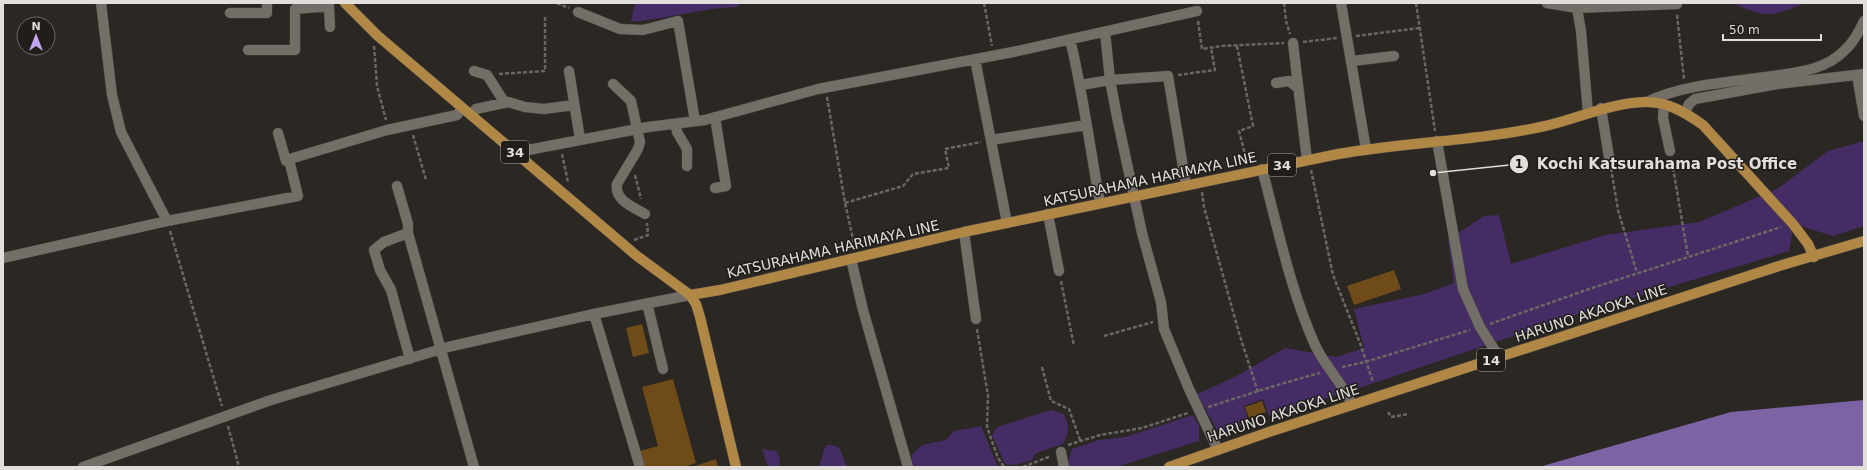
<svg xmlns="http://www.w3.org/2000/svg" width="1867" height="470" font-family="'DejaVu Sans',sans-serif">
<rect width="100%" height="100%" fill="#2b2722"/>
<path fill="#452c65" d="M635,3H741L737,7C702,8 667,19 631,22Z
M1733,3H1805C1771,17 1767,19 1733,3Z
M1864,141V226L1833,236L1794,224L1789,251L1573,316L1347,392L1269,416L1263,399L1244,406L1249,422L1220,435L1197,394L1233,378L1285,348L1336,357L1364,348L1354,309L1424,294L1454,283L1448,240L1484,216L1499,215L1511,264L1605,235L1699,222L1777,189L1828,151Z
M1051,410L1064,414C1069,427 1070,431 1063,444L1036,453L1032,460L1016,465L1005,464L992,435L997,427Z
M1193,415L1199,426V441L1116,467H1070L1067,464L1072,449L1099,440L1125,437Z
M981,426L998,467H912V455L922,445L946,440L954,431Z
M827,445C844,444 840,455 848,467H819L824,450Z
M762,449L776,451L780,458L779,467H768Z"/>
<path fill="#7c63a3" d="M1864,400V467H1539L1731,412Z"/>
<path fill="#6e4b19" d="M1394,270L1401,289L1354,305L1347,286Z
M642,324L649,353L633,357L626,328Z
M673,379L696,463L683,467H645L640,451L658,446L642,387Z
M1262,401L1266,412L1249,418L1245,407Z
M716,459L718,467H692Z"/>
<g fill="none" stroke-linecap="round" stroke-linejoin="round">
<defs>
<path id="minor" d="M101,3L112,95L121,132L167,221
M1341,3L1366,149
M1547,3L1577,8L1677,4
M1577,8L1581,31L1588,113
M578,12L620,29L643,30L678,21L695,121
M230,13H267V3
M1105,32L1110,80L1118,122L1142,233L1161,302L1164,329L1189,389L1218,450
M1070,39C1083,93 1090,148 1100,203
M1293,43L1307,160
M248,50H295V9L329,6L330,27
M975,59L1007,223
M1352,61L1394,56
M474,71L487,75L505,103
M569,71L580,139
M1857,75L1864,116
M1276,83L1289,81L1298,88
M613,84L631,101L640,142L638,149L617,184C614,200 633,207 645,214
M1081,85L1110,80L1168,76L1186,185
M1647,102C1683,84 1733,82 1773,76C1798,72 1825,70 1844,51C1853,43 1859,32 1864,21
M1664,105L1663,118L1670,151
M1601,108L1609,157
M1685,112L1689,104L1695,99L1777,84L1864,74
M471,115L476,109L508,102L525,107L544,109L574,105
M715,117L726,186L715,188
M676,124L677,132L687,149V166
M278,133L286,161L289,160
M991,140L1086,125
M1437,141L1463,289L1480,327L1499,357
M520,156L528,150L648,127L705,120L818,89L1013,52L1197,11
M1262,169C1278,228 1290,289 1315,345C1325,367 1343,383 1352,405
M397,186L408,224V233L474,467
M1048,214L1059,271
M964,232L976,319
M408,233L384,242L374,250L380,270L391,290L410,359
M3,258L167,221L298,196L289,160L293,158L387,130L457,115L462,108
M851,259L863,310L908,467
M647,303L663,369
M594,314L640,467
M1061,452L1064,467
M83,467L271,400L448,347L594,314L690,295"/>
<path id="major" d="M345,3L378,36L637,256L690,295L696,304L700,317L736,467
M690,295L720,290L964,232L1338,154C1407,142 1478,141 1545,126C1579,118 1610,103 1645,102C1667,101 1686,113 1703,125L1793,224L1808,244L1814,257
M1169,467L1272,431L1779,266L1864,241"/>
</defs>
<use href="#minor" stroke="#494641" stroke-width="11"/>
<use href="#major" stroke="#494641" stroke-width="11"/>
<path stroke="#6b6763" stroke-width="2.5" stroke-dasharray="4 2" stroke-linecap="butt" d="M557,3L569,8
M984,3L992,46
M1284,3L1286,21L1290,34
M1416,3L1435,131
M1677,15L1684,79
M1198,21L1202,49L1221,46L1284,43
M1356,36L1419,28
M1303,42L1337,38
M374,46L377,86L386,120
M1237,46L1253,126L1239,131L1247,162
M499,74L545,71V17
M1178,75L1215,70L1211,48
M827,97L845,203L855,248
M413,135L426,180
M562,154L568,182
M1672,162L1688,256
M1611,168L1618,210L1637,273
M1311,170L1333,275L1360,343L1373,382
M635,175L641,199
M1202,192L1204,207L1239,333L1258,392
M845,203L903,186L913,174L949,168L945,149L981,142
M170,231L222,406
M634,240L648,235L647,223
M1061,281L1074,346
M1490,324L1592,288L1781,227
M977,329L988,396L987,427L998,458L1004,467
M1104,336L1153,322
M1042,367L1051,401L1069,409L1080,440
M1342,367L1365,362L1470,330
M1208,407C1246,395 1282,383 1320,373
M1388,412L1391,417L1408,414
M228,426L239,467
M1068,445L1100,435L1142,428L1188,413
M1023,467L1051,456"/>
<use href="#minor" stroke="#736e68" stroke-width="10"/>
<use href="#major" stroke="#b18745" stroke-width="10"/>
</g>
<g text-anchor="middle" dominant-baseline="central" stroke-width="3" stroke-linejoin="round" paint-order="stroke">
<g fill="#211d19" stroke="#a7a4a1" stroke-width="1">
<rect x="501" y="141" width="28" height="22" rx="3"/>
<rect x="1268" y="154" width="28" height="22" rx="3"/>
<rect x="1477" y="349" width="28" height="22" rx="3"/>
</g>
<g font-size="13" font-weight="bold" fill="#e1dedb">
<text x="515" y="152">34</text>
<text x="1282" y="165">34</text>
<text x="1491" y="360">14</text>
</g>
<g font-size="14" fill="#e1dedb" stroke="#211d19">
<text transform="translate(1150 179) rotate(-12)">KATSURAHAMA HARIMAYA LINE</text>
<text transform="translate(833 249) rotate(-13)">KATSURAHAMA HARIMAYA LINE</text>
<text transform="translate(1591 313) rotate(-18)">HARUNO AKAOKA LINE</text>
<text transform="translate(1283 413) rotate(-18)">HARUNO AKAOKA LINE</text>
</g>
</g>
<path fill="none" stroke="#e1dedb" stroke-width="1.5" d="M1433 173L1519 164"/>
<g fill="#e1dedb" stroke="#211d19" stroke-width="1.5">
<circle cx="1433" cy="173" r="4"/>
<circle cx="1519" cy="164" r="10"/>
</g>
<g font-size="12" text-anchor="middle" font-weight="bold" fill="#111">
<text x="1519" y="168">1</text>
</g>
<g font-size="15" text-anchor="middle" font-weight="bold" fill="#e1dedb" stroke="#211d19" stroke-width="3" stroke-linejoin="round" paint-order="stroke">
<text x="1667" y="169">Kochi Katsurahama Post Office</text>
</g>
<rect width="1867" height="470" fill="none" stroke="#e1dedb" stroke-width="8"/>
<g transform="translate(36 36)"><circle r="19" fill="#211d19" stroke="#6e6a67"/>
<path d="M0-3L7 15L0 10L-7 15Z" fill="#c3a7f2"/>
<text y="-6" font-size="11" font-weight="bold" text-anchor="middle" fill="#e1dedb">N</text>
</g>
<path d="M1723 34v6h98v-6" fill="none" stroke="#e1dedb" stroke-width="2"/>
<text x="1729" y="34" font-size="12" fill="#e1dedb" stroke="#211d19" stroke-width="3" paint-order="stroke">50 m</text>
</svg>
